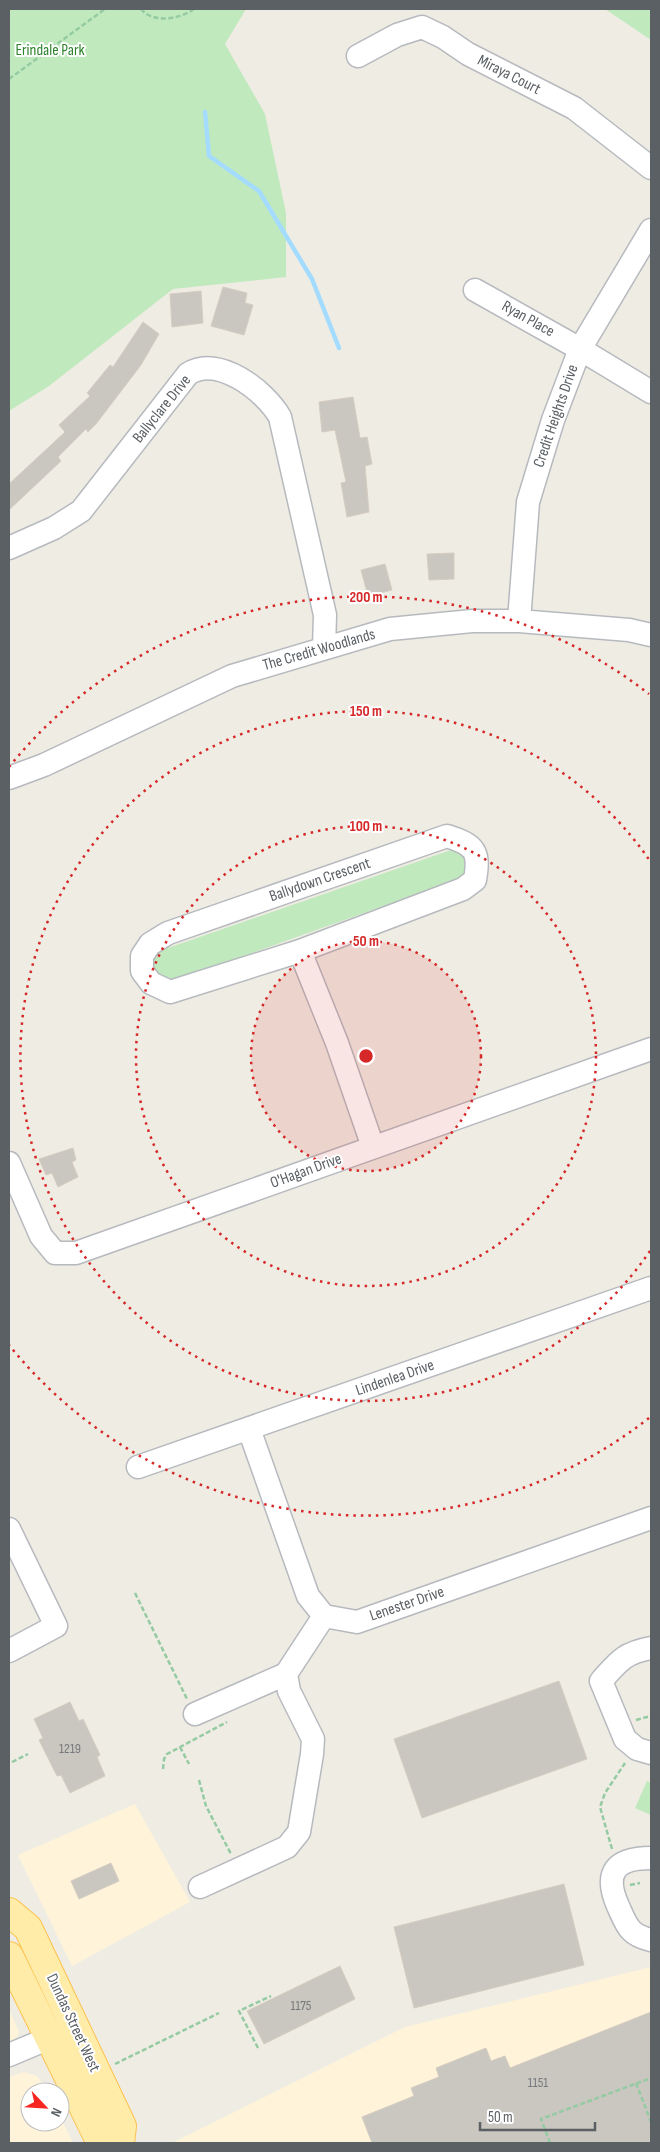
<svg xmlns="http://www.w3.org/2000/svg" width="660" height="2152" font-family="'Sofia Sans Condensed',sans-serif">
<rect width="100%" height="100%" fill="#efece3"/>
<path fill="#fff4d9" d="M135,1804L190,1902L72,1966L18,1855Z
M651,1967V2143H172L405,2027Z
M9,2009L19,2032L17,2037L9,2043Z
M24,2072L37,2076L48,2092H30V2122H60V2116L73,2143H9V2077Z"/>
<path fill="#c0e9be" d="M9,9H246L225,44L265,114L286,213V277L173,289L49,386L9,411Z
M605,9H651V40Z
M451,850L460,851C467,862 470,867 462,878L168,983L157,980L149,960L159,951Z
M647,1781L651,1783V1815L635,1808Z"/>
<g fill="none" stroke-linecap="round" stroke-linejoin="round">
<path stroke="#a4dcff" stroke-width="4.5" d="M205,112L209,156L259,191L312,279L339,348"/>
</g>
<path fill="#cac6c0" stroke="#d5cdc1" d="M223,287L247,293L245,303L253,305L244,335L211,326Z
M201,291L203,323L172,327L170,294Z
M143,322L159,334L141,365L96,424L88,432L86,429L58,457L61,461L9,510V484L65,432L59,425L90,396L87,393L110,365L113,367Z
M353,397L360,438L367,437L372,464L365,466L369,512L347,517L341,483L346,482L335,430L322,432L319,402Z
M454,553V579L429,580L427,554Z
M385,564L392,590L368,596L361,570Z
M73,1148L76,1160L72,1162L78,1177L58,1187L52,1173L46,1175L39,1159Z
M559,1681L587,1759L422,1818L394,1739Z
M70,1702L79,1721L83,1719L100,1755L97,1757L105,1776L70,1793L61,1775L57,1776L39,1740L43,1738L34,1719Z
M111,1863L119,1881L79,1899L71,1881Z
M564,1884L584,1965L414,2008L394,1927Z
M340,1966L355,1999L264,2044L247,2011Z
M651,2012V2143H372L362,2117L414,2096L411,2088L439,2077L436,2068L486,2048L491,2061L505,2056L510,2068Z"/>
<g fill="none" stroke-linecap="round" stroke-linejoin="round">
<defs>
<path id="minor" d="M358,56L397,35L422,27L443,37L468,54L574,108L651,168
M475,290L580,349L651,392
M9,548L54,528L81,511L188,374C218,354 265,391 280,417L325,615L324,648
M519,621L528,502L553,420L580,349L651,230
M9,778L44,765L232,676L390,629L472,621H519L629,630L651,635
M447,836C475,845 480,851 475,880L463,889L300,951L170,992L151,983L142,971V956L150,944L168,933Z
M300,951L337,1043L373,1147
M9,1163L41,1236L55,1253H76L651,1049
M249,1429L308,1596L324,1616L357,1622L651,1518
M138,1467L651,1288
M9,1529L56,1626L9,1651
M651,1648C624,1653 619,1661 601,1681L625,1739L637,1749L651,1753
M195,1714L286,1674L324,1616
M651,1858C616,1858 603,1872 618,1906C627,1926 629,1935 651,1940
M200,1887L287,1847L299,1832L312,1754L313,1739L289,1691L286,1674
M9,2055L66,2031"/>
<path id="major" d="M9,1912L28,1928L122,2126L120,2143
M9,1956L101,2143"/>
</defs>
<use href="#minor" stroke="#b6babf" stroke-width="25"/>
<use href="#major" stroke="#fdc24f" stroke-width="30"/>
<path stroke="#95cba2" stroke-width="2.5" stroke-dasharray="5 2.5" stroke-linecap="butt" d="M141,9C153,24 180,19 194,9
M9,79L105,9
M135,1593L187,1699
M636,1720L651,1716
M180,1747L189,1764
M12,1762L28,1754
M163,1769L164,1759L167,1754L227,1722
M199,1780L206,1806L231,1854
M612,1849L600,1807L605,1793L625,1763
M630,1885L640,1883
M258,2048L239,2011L271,1996
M115,2064L219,2013
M636,2083L651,2122
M550,2143L541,2119L651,2078"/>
<use href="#minor" stroke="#fff" stroke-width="22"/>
<use href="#major" stroke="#ffeca9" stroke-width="28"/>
</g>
<circle cx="366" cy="1056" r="115" fill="#d62828" fill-opacity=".12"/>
<g fill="none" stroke="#d62828" stroke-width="2.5" stroke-dasharray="2.5 5">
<circle cx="366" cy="1056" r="115"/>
<circle cx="366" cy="1056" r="230"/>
<path d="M650 1251A345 345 0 1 1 650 861"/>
<path d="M649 1418A459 459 0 0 1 9 1345M9 767A459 459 0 0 1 649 694"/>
</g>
<g text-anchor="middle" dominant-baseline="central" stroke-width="4" stroke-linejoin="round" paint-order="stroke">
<g font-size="14" fill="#777a7c">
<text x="70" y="1748">1219</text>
<text x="301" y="2005">1175</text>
<text x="538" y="2082">1151</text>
</g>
<g font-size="16" fill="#2e832d" stroke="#fff">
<text x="50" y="50">Erindale Park</text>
</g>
<g font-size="16" fill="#5b6065" stroke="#fff">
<text transform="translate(509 75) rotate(27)">Miraya Court</text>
<text transform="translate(528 319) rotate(29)">Ryan Place</text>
<text transform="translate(162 409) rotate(-51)">Ballyclare Drive</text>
<text transform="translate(556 416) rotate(-71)">Credit Heights Drive</text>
<text transform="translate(319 650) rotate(-16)">The Credit Woodlands</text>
<text transform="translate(320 880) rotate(-19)">Ballydown Crescent</text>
<text transform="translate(306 1171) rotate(-20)">O'Hagan Drive</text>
<text transform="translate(395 1378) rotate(-19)">Lindenlea Drive</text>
<text transform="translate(407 1604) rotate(-19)">Lenester Drive</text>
<text transform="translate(73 2023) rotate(65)">Dundas Street West</text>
</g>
</g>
<circle cx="366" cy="1056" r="8" fill="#d62828" stroke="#fff" stroke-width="2.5"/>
<g font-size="15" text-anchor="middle" font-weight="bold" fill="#d62828" stroke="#fff" stroke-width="4" stroke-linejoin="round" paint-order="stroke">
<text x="366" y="602">200 m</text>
<text x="366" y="716">150 m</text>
<text x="366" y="831">100 m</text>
<text x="366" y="946">50 m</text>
</g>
<rect width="660" height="2152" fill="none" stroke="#5b6065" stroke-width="20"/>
<g transform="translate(45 2107) rotate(115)"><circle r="24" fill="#ffffff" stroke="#bdbfc1"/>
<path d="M0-4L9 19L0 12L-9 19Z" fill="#f72621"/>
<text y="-8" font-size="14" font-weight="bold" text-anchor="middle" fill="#5b6065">N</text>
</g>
<path d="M480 2122v8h115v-8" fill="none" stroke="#5b6065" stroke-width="2.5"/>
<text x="488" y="2122" font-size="15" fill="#5b6065" stroke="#ffffff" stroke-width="4" paint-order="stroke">50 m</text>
</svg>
